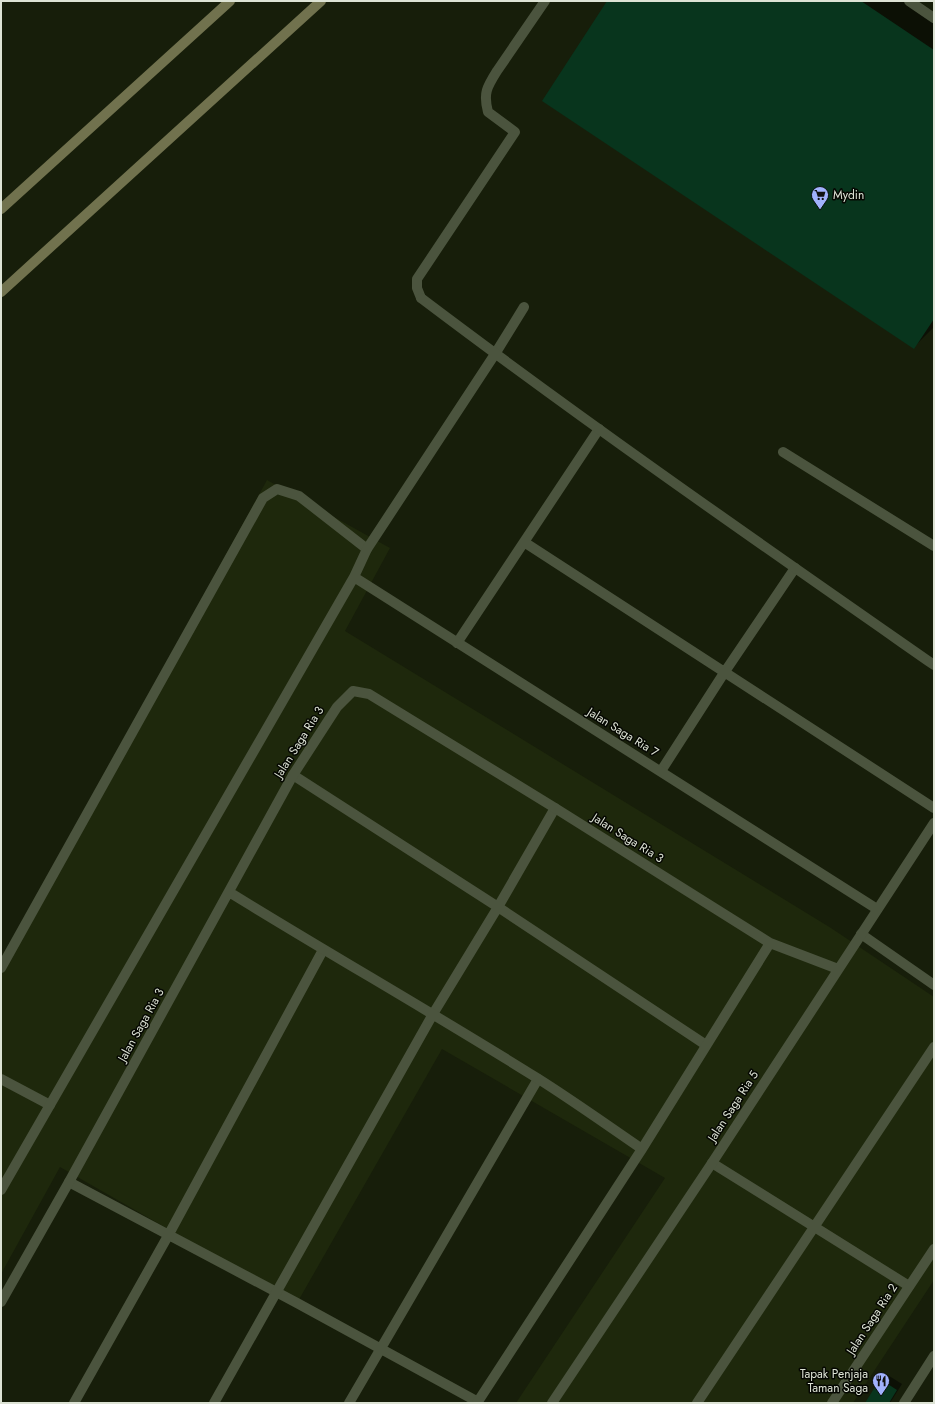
<svg xmlns="http://www.w3.org/2000/svg" width="935" height="1404" font-family="Jost,sans-serif">
<rect width="100%" height="100%" fill="#171e0a"/>
<path fill="#1e280c" d="M267,480L390,548L345,631L831,928L934,997V1280L853,1403H516L665,1178L442,1049L297,1303L60,1167L1,1274V964Z"/>
<path fill="#0007" d="M608,1H912L934,16V327L914,347Z
M886,1374L902,1384L890,1403H866L881,1380Z"/>
<path fill="#08351d" d="M607,1H861L934,50V319L914,349L542,101Z
M880,1379L897,1390L889,1403H865Z"/>
<g fill="none" stroke-linecap="round" stroke-linejoin="round">
<path stroke="#4b543e" stroke-width="10" d="M909,1L934,18
M421,298L417,288V279L515,132L488,112C483,93 487,87 497,71L545,1
M495,354L524,307
M783,452L934,546
M524,542L934,808
M457,643L599,429
M661,771L724,673L795,568
M293,775L498,907L706,1045
M861,934L934,985
M1,968L263,498L277,489L299,496L367,549
M433,1014L498,907L555,808
M1,1079L50,1105
M712,1163L909,1286
M69,1182L297,1303L478,1402
M74,1403L169,1234L323,950
M349,1403L538,1079
M697,1403L934,1047"/>
<path stroke="#4b543e" stroke-width="10" d="M421,298C589,425 762,545 934,665
M354,577L877,909
M229,892C331,955 435,1014 537,1078C572,1100 607,1125 642,1149
M1,1190L354,577L367,549L495,354
M1,1302L69,1182L293,775L337,707L353,691L369,694L555,808L770,943L838,969
M214,1403L433,1014
M477,1403L642,1149L770,943
M552,1403L712,1163L934,823
M832,1403L934,1249
M904,1403L934,1356"/>
<path stroke="#71724e" stroke-width="10" d="M1,209L230,1
M1,292L321,1"/>
</g>
<defs>
<symbol id="supermarket-pin" viewBox="-11 -11 22 30"><path d="M0 17L-7.5 6A9.5 9.5 0 1 1 7.5 6Z" fill="#a1b2fd" stroke="#050702"/><path d="M-6-5.5h2.5l.6 2H6L4.5 2H-2.5L-4.4-4H-6ZM-1.5 3.2a1.3 1.3 0 1 0 .1 0ZM3 3.2a1.3 1.3 0 1 0 .1 0Z" fill="#111"/></symbol>
<symbol id="restaurant-pin" viewBox="-11 -11 22 30"><path d="M0 17L-7.5 6A9.5 9.5 0 1 1 7.5 6Z" fill="#a1b2fd" stroke="#050702"/><path d="M-5-6h1v4h1v-4h1v4h1v-4h1v5L-1.5 .5V6h-2V.5L-5-1ZM5-6V6H3V1.5H1.5Q1.5-4 5-6Z" fill="#111"/></symbol>
</defs>
<g fill-rule="evenodd">
<use href="#supermarket-pin" x="810" y="185" width="20" height="27"/>
<use href="#restaurant-pin" x="871" y="1371" width="20" height="27"/>
</g>
<g text-anchor="middle" dominant-baseline="central" stroke-width="3" stroke-linejoin="round" paint-order="stroke">
<g font-size="12" fill="#dde3d5" stroke="#050702" text-anchor="start">
<text x="833" y="195">Mydin</text>
<text x="868" y="1374" text-anchor="end">Tapak Penjaja<tspan x="868" dy="14">Taman Saga</tspan></text>
</g>
<g font-size="12" fill="#dde3d5" stroke="#050702">
<text transform="translate(623 732) rotate(32)">Jalan Saga Ria 7</text>
<text transform="translate(299 742) rotate(-58)">Jalan Saga Ria 3</text>
<text transform="translate(628 838) rotate(32)">Jalan Saga Ria 3</text>
<text transform="translate(141 1025) rotate(-61)">Jalan Saga Ria 3</text>
<text transform="translate(733 1106) rotate(-57)">Jalan Saga Ria 5</text>
<text transform="translate(872 1319) rotate(-57)">Jalan Saga Ria 2</text>
</g>
</g>
<rect width="935" height="1404" fill="none" stroke="#dde3d5" stroke-width="4"/>
</svg>
